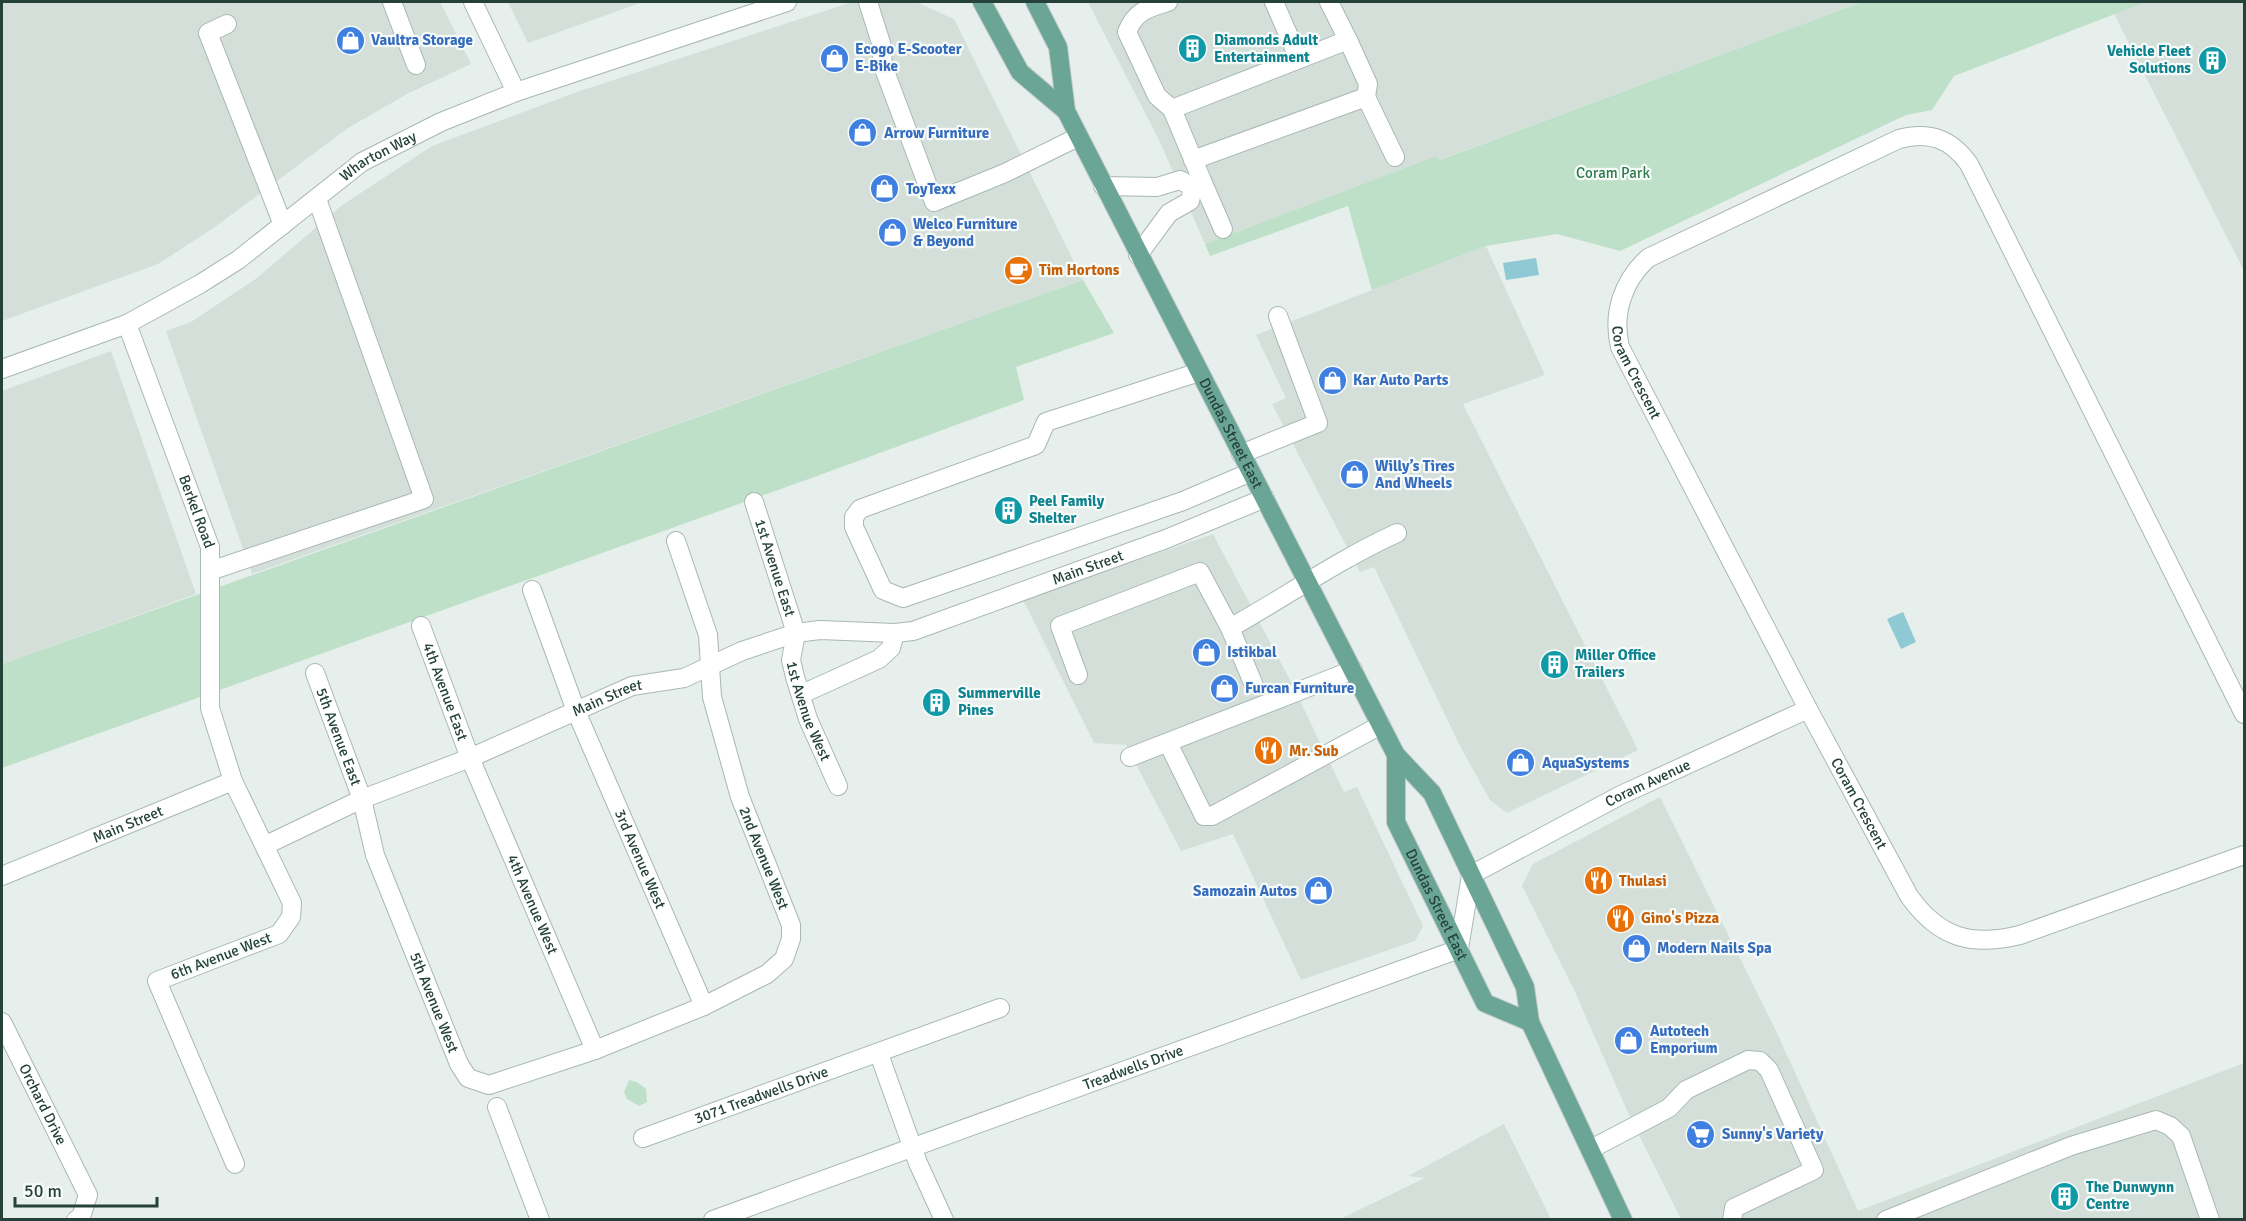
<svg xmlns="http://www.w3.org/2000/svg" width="2246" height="1221" font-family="Signika,sans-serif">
<rect width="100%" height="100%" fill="#e6efeb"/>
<path fill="#d4dfda" d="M2,2H440L471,64L409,93L348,128L215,227L158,264L2,321Z
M508,2H643L528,43Z
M852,2H916L954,19L1083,280L252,574L166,331L191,322L257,278L341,206L432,146L577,92Z
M1088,2H1862L1439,160L1436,156L1205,244L1160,142Z
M2146,2H2244V271L2114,14Z
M1486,246L1545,375L1463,404L1638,750L1507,813L1490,800L1461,748L1374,567L1360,572L1272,404L1286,398L1256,335Z
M111,351L196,594L2,664V391Z
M1213,534L1291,682L1344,792L1357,787L1423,926L1415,941L1301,980L1233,834L1181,851L1126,745L1094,743L1023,600Z
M1660,797L1777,1033L1858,1211L2244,1063V1219H1681L1628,1113L1575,992L1522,886L1533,864Z
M1504,1124L1551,1219H1340L1425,1178L1408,1176Z"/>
<path fill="#bfe0c8" d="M1862,2H2146L1954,76L1932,110L1906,115L1620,251L1557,234L1486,246L1372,290L1348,206L1210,256L1205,244L1436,156L1440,160Z
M1083,280L1114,333L1016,367L1024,400L817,476L2,768V664Z
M629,1080L637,1082L646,1089L647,1102L639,1106L627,1099L624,1092Z"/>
<path fill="#8ec9d4" d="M1536,258L1539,275L1506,280L1503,263Z
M1903,612L1916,642L1901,649L1887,619Z"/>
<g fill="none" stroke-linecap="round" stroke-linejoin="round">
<defs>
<g id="minor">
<path d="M392,2L416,65"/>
<path d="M473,2L516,92"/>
<path d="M868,2L881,43L883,66L934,202L1005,173L1078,137"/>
<path d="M1168,2C1148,8 1135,11 1127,32L1157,96L1172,109L1203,183"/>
<path d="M1274,2L1299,59"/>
<path d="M227,24L208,33L283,225"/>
<path d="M1348,40L1368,84L1366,97"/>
<path d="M1172,109L1348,40L1329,2"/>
<path d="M1193,160L1366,97L1395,157"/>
<path d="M1103,186L1157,187L1180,180L1193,187"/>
<path d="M1193,187L1203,183L1223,229"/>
<path d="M1138,255L1169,213L1190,201L1193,187"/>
<path id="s1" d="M127,324L210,547V708L233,781L292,903L291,917L279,934L157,981L235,1164"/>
<path id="s2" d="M2,369L127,324L200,284L238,260L362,162L441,122L516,92L787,2"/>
<path d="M1199,372L1046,422L1036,445L860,509L854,517V527L883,590L903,598L1183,501L1251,472"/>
<path d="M1241,454L1318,423L1278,316"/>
<path id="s3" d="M754,502L796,633L791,660L795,677L808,719L838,786"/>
<path d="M210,571L424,499L317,199"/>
<path id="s4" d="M532,590L576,711L704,1006"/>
<path id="s5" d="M421,626L470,758L595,1050"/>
<path d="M1230,628L1253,683"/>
<path id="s6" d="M315,673L362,799L375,855L459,1064L468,1078L489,1085L595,1050L704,1006L767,974L784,959L791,939V925L740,797L712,697L708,635L676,541"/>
<path d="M1078,675L1060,626L1200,572L1230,628C1287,596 1338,560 1397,533"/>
<path d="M802,694L879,659L891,648L895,633"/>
<path id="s7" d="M2244,714L1969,164C1951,139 1930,131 1899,139L1648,258C1623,281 1612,313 1620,347L1808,709L1909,896C1939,938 1971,947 2020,935L2244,855"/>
<path d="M1168,743L1204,816H1212L1381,725"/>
<path d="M1130,757L1353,670"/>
<path id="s8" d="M266,845L362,799L470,758L632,686L684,678L742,651L796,633L820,630L895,633L913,631L1166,539L1265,498"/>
<path id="s9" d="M2,876L233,781"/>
<path id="s10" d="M2,1022L88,1195L81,1217L76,1220"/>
<path d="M879,1054L918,1163L944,1220"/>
<path d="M497,1107L540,1220"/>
<path id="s11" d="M643,1138L1000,1008"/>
<path d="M1591,1149L1669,1108L1686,1090L1748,1060L1760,1061L1769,1070L1814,1170L1734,1208L1732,1220"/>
<path id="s12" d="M713,1220L1459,949L1471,875L1621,795L1808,709"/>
<path d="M1886,1220L2071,1146L2156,1120L2170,1126L2181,1136L2210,1220"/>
</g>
<g id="major">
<path d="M982,2L1020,72L1066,111"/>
<path id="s13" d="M1035,2L1058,47L1066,111L1396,755L1432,793L1525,987L1530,1022L1623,1220"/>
<path id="s14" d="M1396,755V822L1485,1003L1530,1022"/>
</g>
</defs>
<use href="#minor" stroke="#a8b8b2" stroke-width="20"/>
<use href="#major" stroke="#c2cac8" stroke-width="20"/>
<use href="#minor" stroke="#fff" stroke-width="18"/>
<use href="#major" stroke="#6aa596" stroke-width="18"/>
</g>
<defs>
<symbol id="shop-disc" viewBox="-11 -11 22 22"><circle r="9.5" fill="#3f7fe0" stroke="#f7fbf9"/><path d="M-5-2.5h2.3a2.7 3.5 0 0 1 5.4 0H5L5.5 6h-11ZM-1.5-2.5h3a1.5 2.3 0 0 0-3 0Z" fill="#fff"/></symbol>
<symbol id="building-disc" viewBox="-11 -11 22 22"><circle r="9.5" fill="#0f9aa8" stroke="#f7fbf9"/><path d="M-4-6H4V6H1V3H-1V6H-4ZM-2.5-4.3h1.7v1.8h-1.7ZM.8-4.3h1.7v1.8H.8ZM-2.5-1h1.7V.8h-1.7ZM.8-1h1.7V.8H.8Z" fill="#fff"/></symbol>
<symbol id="cafe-disc" viewBox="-11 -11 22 22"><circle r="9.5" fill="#e8710a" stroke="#f7fbf9"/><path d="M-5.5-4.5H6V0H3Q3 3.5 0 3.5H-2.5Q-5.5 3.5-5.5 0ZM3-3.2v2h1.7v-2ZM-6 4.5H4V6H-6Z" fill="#fff"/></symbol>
<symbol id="restaurant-disc" viewBox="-11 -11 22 22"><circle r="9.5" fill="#e8710a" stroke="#f7fbf9"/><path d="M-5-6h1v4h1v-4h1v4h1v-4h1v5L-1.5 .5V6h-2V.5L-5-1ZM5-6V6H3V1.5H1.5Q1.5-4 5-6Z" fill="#fff"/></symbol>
<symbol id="supermarket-disc" viewBox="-11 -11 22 22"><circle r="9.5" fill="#3f7fe0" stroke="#f7fbf9"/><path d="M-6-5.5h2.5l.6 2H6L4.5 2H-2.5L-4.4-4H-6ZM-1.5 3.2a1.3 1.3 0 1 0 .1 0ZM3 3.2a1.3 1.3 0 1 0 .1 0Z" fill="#fff"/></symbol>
</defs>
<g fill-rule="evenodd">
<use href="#shop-disc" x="334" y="24" width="33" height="33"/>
<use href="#building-disc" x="1176" y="32" width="33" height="33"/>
<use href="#shop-disc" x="818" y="42" width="33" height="33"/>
<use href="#building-disc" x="2196" y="44" width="33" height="33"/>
<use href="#shop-disc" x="846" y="116" width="33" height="33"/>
<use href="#shop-disc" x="868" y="172" width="33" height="33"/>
<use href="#shop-disc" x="876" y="216" width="33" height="33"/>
<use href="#cafe-disc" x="1002" y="254" width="33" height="33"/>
<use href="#shop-disc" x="1316" y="364" width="33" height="33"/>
<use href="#shop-disc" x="1338" y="458" width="33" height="33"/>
<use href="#building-disc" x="992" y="494" width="33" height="33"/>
<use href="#shop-disc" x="1190" y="636" width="33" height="33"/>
<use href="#building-disc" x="1538" y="648" width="33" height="33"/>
<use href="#shop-disc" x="1208" y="672" width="33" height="33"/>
<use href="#building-disc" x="920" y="686" width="33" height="33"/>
<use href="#restaurant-disc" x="1252" y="734" width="33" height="33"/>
<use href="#shop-disc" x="1504" y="746" width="33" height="33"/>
<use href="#restaurant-disc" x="1582" y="864" width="33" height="33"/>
<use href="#shop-disc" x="1302" y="874" width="33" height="33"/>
<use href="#restaurant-disc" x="1604" y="902" width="33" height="33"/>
<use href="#shop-disc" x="1620" y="932" width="33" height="33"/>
<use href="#shop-disc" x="1612" y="1024" width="33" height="33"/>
<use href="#supermarket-disc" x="1684" y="1118" width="33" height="33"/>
<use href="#building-disc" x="2048" y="1180" width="33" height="33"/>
</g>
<g text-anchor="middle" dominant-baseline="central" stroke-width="4.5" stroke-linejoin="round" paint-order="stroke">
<g font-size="15" font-weight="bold" fill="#366cbe" stroke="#f7fbf9" text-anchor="start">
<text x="371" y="40">Vaultra Storage</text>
<text x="855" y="49">Ecogo E-Scooter<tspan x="855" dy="17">E-Bike</tspan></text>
<text x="884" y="133">Arrow Furniture</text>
<text x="906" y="189">ToyTexx</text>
<text x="913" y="224">Welco Furniture<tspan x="913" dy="17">&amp; Beyond</tspan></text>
<text x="1353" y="380">Kar Auto Parts</text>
<text x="1375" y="466">Willy’s Tires<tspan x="1375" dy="17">And Wheels</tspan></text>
<text x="1227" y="652">Istikbal</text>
<text x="1245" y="688">Furcan Furniture</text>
<text x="1542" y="763">AquaSystems</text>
<text x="1297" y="891" text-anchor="end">Samozain Autos</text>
<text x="1657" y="948">Modern Nails Spa</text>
<text x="1650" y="1031">Autotech<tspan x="1650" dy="17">Emporium</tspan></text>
<text x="1722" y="1134">Sunny's Variety</text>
</g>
<g font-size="15" font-weight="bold" fill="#0d838f" stroke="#f7fbf9" text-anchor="start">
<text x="1214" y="40">Diamonds Adult<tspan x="1214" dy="17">Entertainment</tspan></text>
<text x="2191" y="51" text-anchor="end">Vehicle Fleet<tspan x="2191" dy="17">Solutions</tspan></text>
<text x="1029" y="501">Peel Family<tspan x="1029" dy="17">Shelter</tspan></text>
<text x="1575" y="655">Miller Office<tspan x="1575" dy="17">Trailers</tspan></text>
<text x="958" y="693">Summerville<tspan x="958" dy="17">Pines</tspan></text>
<text x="2086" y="1187">The Dunwynn<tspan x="2086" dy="17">Centre</tspan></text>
</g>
<g font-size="15" fill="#24423a" stroke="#f7fbf9">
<text stroke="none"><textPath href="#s2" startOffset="436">Wharton Way</textPath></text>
<text stroke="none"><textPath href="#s7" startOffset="1100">Coram Crescent</textPath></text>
<text stroke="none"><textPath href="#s13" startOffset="477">Dundas Street East</textPath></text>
<text stroke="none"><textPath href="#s1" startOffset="200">Berkel Road</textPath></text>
<text stroke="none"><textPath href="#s3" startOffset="69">1st Avenue East</textPath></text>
<text stroke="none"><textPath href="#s8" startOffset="876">Main Street</textPath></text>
<text stroke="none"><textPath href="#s5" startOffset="70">4th Avenue East</textPath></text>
<text stroke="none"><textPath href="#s8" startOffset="372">Main Street</textPath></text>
<text stroke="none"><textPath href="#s3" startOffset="219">1st Avenue West</textPath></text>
<text stroke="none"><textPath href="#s6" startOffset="68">5th Avenue East</textPath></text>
<text stroke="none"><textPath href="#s12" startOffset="1068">Coram Avenue</textPath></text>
<text stroke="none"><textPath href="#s7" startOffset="1586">Coram Crescent</textPath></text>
<text stroke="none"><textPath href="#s9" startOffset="136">Main Street</textPath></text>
<text stroke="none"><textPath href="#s4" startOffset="290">3rd Avenue West</textPath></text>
<text transform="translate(764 858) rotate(68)">2nd Avenue West</text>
<text stroke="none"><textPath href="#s5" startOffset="300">4th Avenue West</textPath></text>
<text stroke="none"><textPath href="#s14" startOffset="159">Dundas Street East</textPath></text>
<text transform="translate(221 956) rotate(-21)">6th Avenue West</text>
<text stroke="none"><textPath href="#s6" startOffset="351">5th Avenue West</textPath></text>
<text stroke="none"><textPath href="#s12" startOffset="447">Treadwells Drive</textPath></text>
<text stroke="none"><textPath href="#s11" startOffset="126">3071 Treadwells Drive</textPath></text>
<text stroke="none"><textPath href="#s10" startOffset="92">Orchard Drive</textPath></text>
</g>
<g font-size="15" fill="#2d7a4b" stroke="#f7fbf9">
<text x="1613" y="173">Coram Park</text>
</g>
<g font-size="15" font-weight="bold" fill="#c56008" stroke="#f7fbf9" text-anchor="start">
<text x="1039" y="270">Tim Hortons</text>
<text x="1289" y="751">Mr. Sub</text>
<text x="1619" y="881">Thulasi</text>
<text x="1641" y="918">Gino's Pizza</text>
</g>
</g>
<rect width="2246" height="1221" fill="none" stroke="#24423a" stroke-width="6"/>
<path d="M15 1197v9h142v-9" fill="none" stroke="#24423a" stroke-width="3"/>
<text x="24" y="1197" font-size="18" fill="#24423a" stroke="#f7fbf9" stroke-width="4.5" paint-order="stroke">50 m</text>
</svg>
